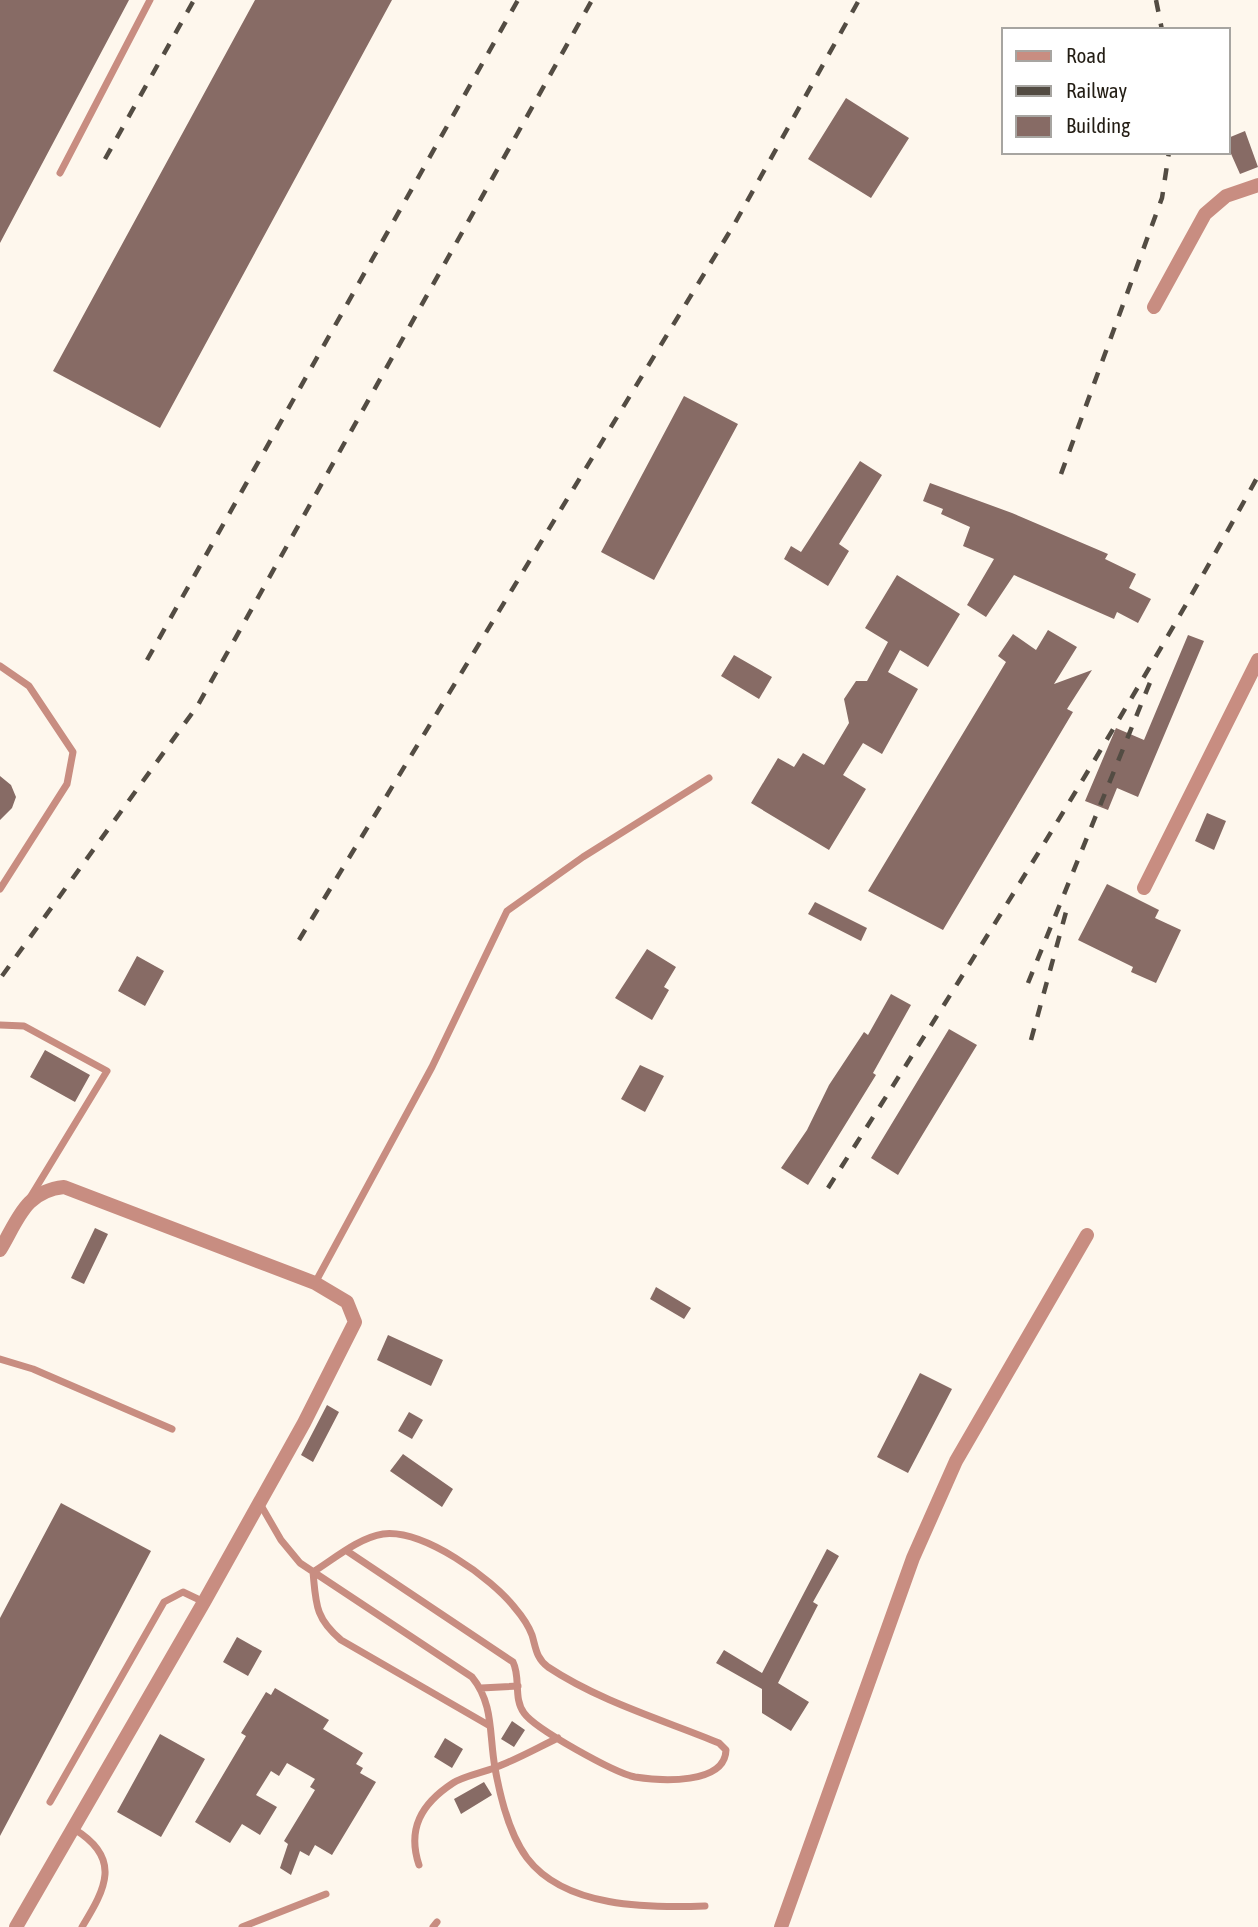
<svg xmlns="http://www.w3.org/2000/svg" width="1258" height="1927" font-family="'Asap Condensed',sans-serif">
<rect width="100%" height="100%" fill="#fef7ed"/>
<path fill="#876b65" d="M0,0H129L0,243Z
M255,0H392L160,428L53,371Z
M846,98L909,138L871,198L808,159Z
M1245,131L1258,167L1240,174L1228,147V138Z
M684,396L738,424L654,580L601,552Z
M860,461L882,475L839,544L849,551L828,586L784,559L791,546L801,552Z
M930,483L1012,513L1108,554L1105,559L1136,574L1129,588L1151,599L1138,623L1117,612L1114,619L1014,575L986,617L967,605L994,559L963,546L970,527L941,514L943,509L923,501Z
M897,575L960,614L928,667L900,650L888,672L918,689L882,754L863,743L843,775L866,789L829,850L751,803L778,758L794,767L803,753L824,765L849,723L844,699L856,681H867L888,642L865,628Z
M1048,630L1077,647L1054,684L1092,670L1067,709L1073,712L943,930L868,891L1006,662L998,656L1013,634L1036,650Z
M1188,635L1204,641L1138,797L1117,788L1108,810L1085,801L1116,728L1144,740Z
M734,655L772,677L759,699L721,676Z
M0,776L11,785L16,797L12,808L0,820Z
M1207,813L1226,821L1214,850L1195,841Z
M1107,884L1159,910L1155,918L1181,930L1156,983L1131,972L1133,967L1078,940Z
M815,902L867,928L861,941L808,914Z
M647,949L676,967L664,987L669,990L652,1020L615,998Z
M137,956L164,971L145,1006L118,991Z
M891,994L911,1005L873,1073L876,1075L808,1185L781,1168L807,1130L829,1085L864,1032L868,1035Z
M949,1029L977,1045L898,1175L871,1158Z
M45,1050L90,1075L75,1102L30,1077Z
M640,1065L664,1076L645,1112L621,1099Z
M95,1228L108,1234L84,1284L71,1278Z
M656,1287L691,1308L684,1319L650,1299Z
M388,1335L443,1360L431,1386L377,1360Z
M920,1373L952,1389L908,1473L877,1457Z
M327,1405L339,1412L313,1462L301,1455Z
M409,1412L423,1420L412,1439L398,1431Z
M403,1454L453,1489L442,1507L390,1471Z
M61,1503L151,1551L0,1836V1618Z
M827,1549L839,1556L813,1602L818,1605L778,1683L809,1702L791,1731L762,1713V1689L716,1663L724,1650L762,1673Z
M237,1637L262,1651L248,1676L223,1662Z
M275,1688L329,1720L323,1729L363,1753L356,1764L363,1768L360,1773L376,1782L332,1855L315,1845L309,1856L300,1851L291,1875L280,1868L288,1844L284,1841L315,1790L310,1787L315,1779L287,1763L279,1776L271,1771L256,1795L277,1807L260,1835L242,1824L230,1843L195,1822L246,1736L241,1733L266,1692L271,1695Z
M512,1721L525,1730L514,1747L501,1739Z
M160,1734L205,1759L161,1837L117,1812Z
M445,1738L463,1749L452,1768L434,1757Z
M484,1782L492,1795L461,1814L454,1799Z"/>
<g fill="none" stroke-linecap="round" stroke-linejoin="round">
<path stroke="#c88d81" stroke-width="7" d="M60,173L150,0
M0,666L29,686L73,752L67,784L0,889
M0,1025L24,1026L107,1071L31,1196
M315,1283L432,1067L507,911L583,857L709,778
M0,1359L33,1369L172,1429
M259,1502L281,1540L300,1563L472,1677C494,1704 489,1735 495,1768C500,1796 509,1834 527,1858C565,1908 648,1908 705,1906
M347,1551L513,1662C521,1678 513,1698 524,1713C535,1729 615,1773 635,1777C661,1781 725,1785 726,1750L719,1743C663,1720 599,1701 548,1667C536,1658 536,1648 532,1635C529,1627 521,1615 515,1608C492,1578 423,1529 383,1534C358,1538 334,1559 313,1572C316,1604 315,1618 341,1640L490,1726
M481,1688L518,1686
M50,1802L164,1602L183,1592L204,1602
M74,1829C122,1858 106,1888 82,1927
M419,1865C407,1829 421,1804 453,1783C464,1776 481,1773 494,1768C516,1760 537,1748 558,1738
M242,1927L326,1894
M433,1927L437,1922"/>
<path stroke="#c88d81" stroke-width="14" d="M1154,307L1205,214L1226,196L1258,185
M1144,888L1258,660
M0,1250C18,1220 25,1191 64,1187L315,1283L347,1302L355,1322L304,1423L204,1602L16,1927
M781,1927L913,1558L956,1461L1087,1235"/>
<path stroke="#534c43" stroke-width="4.5" stroke-dasharray="12 12" stroke-linecap="butt" d="M1156,0L1162,30
M105,159L194,0
M1061,474L1162,198L1169,152
M147,660L518,0
M299,940L735,223L859,0
M2,976L198,705L592,0
M1028,983L1153,675
M1031,1040L1066,912
M828,1188C977,954 1125,719 1258,476"/>
</g>
<rect x="1002" y="28" width="228" height="126" fill="#ffffff" stroke="#a7a5a1" stroke-width="2"/>
<rect x="1016" y="51" width="35" height="10" fill="#c88d81" stroke="#a7a5a1" stroke-width="2"/>
<text x="1066" y="63" font-size="21" fill="#231d14">Road</text>
<rect x="1016" y="86" width="35" height="10" fill="#534c43" stroke="#a7a5a1" stroke-width="2"/>
<text x="1066" y="98" font-size="21" fill="#231d14">Railway</text>
<rect x="1016" y="116" width="35" height="21" fill="#876b65" stroke="#a7a5a1" stroke-width="2"/>
<text x="1066" y="133" font-size="21" fill="#231d14">Building</text>
</svg>
